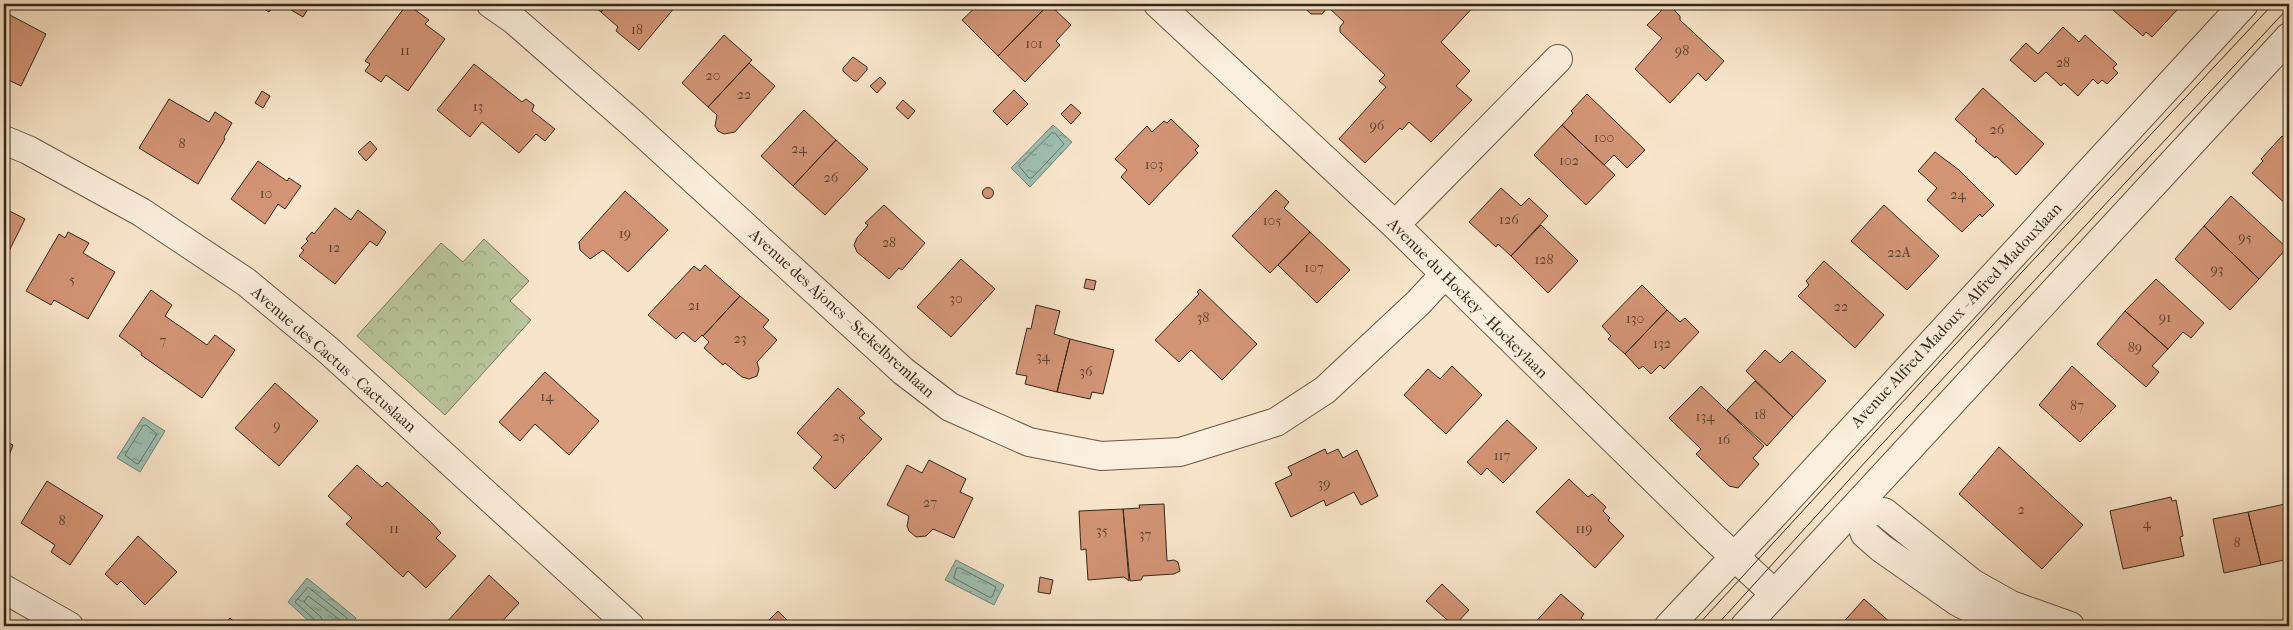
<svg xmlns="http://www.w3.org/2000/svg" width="2293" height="630" font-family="'IM FELL French Canon',serif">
<defs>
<pattern id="forest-crowns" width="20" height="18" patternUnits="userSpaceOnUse" patternTransform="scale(1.25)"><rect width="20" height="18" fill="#b8c69b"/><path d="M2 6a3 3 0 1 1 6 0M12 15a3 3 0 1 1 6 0" fill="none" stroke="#9faa85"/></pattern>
<pattern id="water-ripples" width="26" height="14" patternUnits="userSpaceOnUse" patternTransform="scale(1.25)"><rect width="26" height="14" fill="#9ebfb2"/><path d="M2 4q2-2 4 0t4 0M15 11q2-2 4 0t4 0" fill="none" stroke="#819b90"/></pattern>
</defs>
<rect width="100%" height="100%" fill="#f8e5c9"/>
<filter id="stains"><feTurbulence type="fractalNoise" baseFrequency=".004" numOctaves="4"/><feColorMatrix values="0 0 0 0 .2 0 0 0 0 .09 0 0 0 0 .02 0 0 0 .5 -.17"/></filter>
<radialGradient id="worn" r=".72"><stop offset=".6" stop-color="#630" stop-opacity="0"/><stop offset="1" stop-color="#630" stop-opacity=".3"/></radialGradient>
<path fill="url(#forest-crowns)" stroke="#75775a" d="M484,239L529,281L510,301L531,320L445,415L357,336L441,243L463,262Z"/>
<path fill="url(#water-ripples)" stroke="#738375" d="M1053,125L1072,142L1030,187L1011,168Z
M143,417L165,431L140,472L117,458Z
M956,560L1004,585L994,605L945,580Z
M307,578L356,618L349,626H314L288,602Z"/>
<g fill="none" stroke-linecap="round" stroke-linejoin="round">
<path stroke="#687466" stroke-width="1" d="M1052,133H1055L1064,144L1032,178H1029L1019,166Z
M146,425L157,434L139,463L137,464L125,455L143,426Z
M957,568H960L996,587L992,597H989L954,578Z
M317,626L316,621L295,602L308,587L347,618L346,626
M323,626L321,617L304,602L308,596L339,619L340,626"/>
</g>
<path fill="#d29475" stroke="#32281a" d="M256,4H274L269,12Z
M281,4H311L303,17Z
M407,4L429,20L425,24L445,39L408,91L386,75L381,82L365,71L370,64L365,61Z
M591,4H608L601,12Z
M608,4H674L676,6L639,50L616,31L618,27L601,12Z
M979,4H1049L998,56L962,20Z
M1049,4L1071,25L1056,41L1060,45L1025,82L998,56Z
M1300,4H1476L1441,42L1470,71L1456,86L1472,100L1431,142L1409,122L1402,130L1400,128L1365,163L1339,139L1386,87L1379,81L1385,75L1340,32V27L1344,22L1328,7L1322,14H1311Z
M1668,4L1680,16V20L1724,61L1706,81L1698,73L1670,103L1635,69L1662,38L1647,25Z
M2106,4H2173L2171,5L2177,10L2152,37L2146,32L2143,36Z
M8,14L46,34L21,86L4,78V24Z
M2063,27L2079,42L2085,35L2117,64L2113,68L2118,73L2107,84L2102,80L2098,84L2093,79L2078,96L2064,83L2061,86L2046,72L2035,82L2010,60L2026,43L2038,54Z
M724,35L752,60L708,107L682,83Z
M853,57L867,67V70L857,81H854L843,71V68Z
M749,63L775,86L735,132L724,134L718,131L715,126L717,115L708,107Z
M474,64L522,102L526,99L534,105L532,111L555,129L545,141L536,134L519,153L482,122L470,137L437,110Z
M880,77L886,83L877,93L870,86Z
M1983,88L2044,144L2016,175L1996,156L1995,158L1975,141L1977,139L1955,119Z
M1014,90L1028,104L1007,125L993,111Z
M262,91L270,96L263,108L255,103Z
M1587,94L1645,150L1627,168L1614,155L1604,165L1562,125L1573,113L1571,111Z
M169,99L209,122L215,112L232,123L224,137L225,139L198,184L139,148Z
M903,100L915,111L908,119L896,108Z
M1071,104L1081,113L1071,124L1061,114Z
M804,110L836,140L793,186L761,156Z
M1171,119L1199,146L1195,150L1198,153L1149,205L1121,177L1127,170L1115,159L1147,126L1152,132L1164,121L1167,123Z
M1562,125L1615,175L1586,205L1534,155Z
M2282,136L2289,143V207L2252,173L2263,161L2261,159Z
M836,140L868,169L825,215L793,186Z
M370,141L377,149L366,161L358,152Z
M1935,152L1959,170L1994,205L1982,217L1980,214L1962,232L1927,200L1937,188L1918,171Z
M258,161L287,181L289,178L301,186L285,209L278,204L265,224L231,199Z
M982.5 193a5.5 5.5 0 1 1 11 0a5.5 5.5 0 1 1-11 0Z
M1501,188L1521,206L1529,198L1548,216L1511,256L1498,244L1496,247L1469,222Z
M1276,190L1289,202L1284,208L1310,232L1270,273L1232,236Z
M625,191L668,230L628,272L603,250L590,259L580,250L579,242Z
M2231,196L2287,248L2259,279L2204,226Z
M884,205L925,243L902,270L899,268L889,279L857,252L854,245L857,238L868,225L865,223Z
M1884,205L1939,256L1907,290L1851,241Z
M4,208L25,219L4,261Z
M335,208L351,220L358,210L386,232L377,246L370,241L335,284L299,256L304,250L301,248L308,241L306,239L312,232L314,234Z
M1541,225L1578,261L1548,293L1511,256Z
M2204,226L2259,279L2230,310L2175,259Z
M68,232L89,243L83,253L115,272L88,319L54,300L51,305L26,291L59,234L65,238Z
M1310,232L1350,270L1317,303L1278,265Z
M961,259L995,289L951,337L917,307Z
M1824,261L1884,315L1855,348L1798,296L1809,285L1806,281Z
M705,265L740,296L703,336L702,335L695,342L683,332L676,339L648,315L694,266L700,271Z
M1086,279L1096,281L1094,290L1084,288Z
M2156,279L2204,323L2191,338L2183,332L2168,349L2125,311Z
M1642,285L1667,310L1625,354L1608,339L1611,336L1602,326Z
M1200,289L1257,344L1222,380L1191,350L1179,362L1155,340L1199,294L1197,292Z
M151,290L172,305L165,316L207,345L215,335L235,350L202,398L141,355L142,353L119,336Z
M740,296L769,320L763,327L777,340L757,362L759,369L757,376L749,379L742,377L725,363L723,365L704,348L709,342L703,336Z
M1036,305L1060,311L1054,334L1070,339L1057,392L1025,384L1027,376L1016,374L1027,328L1031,329Z
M1667,310L1680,322L1685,318L1699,332L1664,369L1660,365L1651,374L1643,366L1639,369L1625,354Z
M2125,311L2168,349L2152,366L2159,372L2146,387L2097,344Z
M1070,339L1114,350L1103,394L1092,392L1090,399L1057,392Z
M1765,350L1780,363L1792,351L1826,381L1793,417L1746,371Z
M1452,366L1482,395L1446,434L1404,395L1428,369L1440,379Z
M2072,366L2116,406L2080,442L2039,405Z
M545,372L599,421L569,455L535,424L520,441L499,422Z
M1755,381L1793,417L1767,446L1727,410Z
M275,383L318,421L279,466L235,428Z
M1701,386L1764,446L1753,458L1759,464L1738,488L1729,486L1696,454L1701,449L1669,418Z
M838,388L865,413L859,418L882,439L835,489L813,468L822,457L797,433Z
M1507,420L1537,448L1503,483L1487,468L1481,475L1467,462Z
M4,441L13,445L4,469Z
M1999,447L2083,525L2042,569L1959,494Z
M1325,449L1327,454L1338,449L1343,458L1357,450L1378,496L1361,505L1354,492L1326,506L1324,500L1291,517L1275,483L1292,475L1288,467Z
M929,460L966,479L960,492L973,498L954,538L933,529L926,536L916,537L909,531L907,526L909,516L887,505L907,465L922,473Z
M357,465L382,487L387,482L430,521L441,533L436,538L456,556L426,588L408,571L403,577L346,524L352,518L328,496Z
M1569,479L1588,497L1592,494L1606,507L1603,511L1610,518L1608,520L1624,536L1595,568L1536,512Z
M47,481L103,516L70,565L51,552L55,545L21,523Z
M2171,497L2172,501L2176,500L2183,536L2180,537L2184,556L2123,569L2110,511Z
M1164,504L1167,561L1174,560L1178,562L1180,571L1174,574L1143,576L1141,580L1130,581L1123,509L1140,508L1139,505Z
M2285,504L2289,521V559L2261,565L2248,512Z
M1123,509L1129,581L1124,577L1088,580L1086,549L1081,550L1079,511Z
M2248,512L2261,565L2224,573L2213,519Z
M138,536L177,572L145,605L121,581L117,585L105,574Z
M489,575L519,603L498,626H450L446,623Z
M1040,577L1053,580L1050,594L1038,592Z
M1442,584L1469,610L1454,626L1426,601Z
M1561,594L1584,614L1581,618L1590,626H1532Z
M1864,599L1892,624L1890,626H1840Z
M778,611L793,626H763Z
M230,618L239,626H223Z"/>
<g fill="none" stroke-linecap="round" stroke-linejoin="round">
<defs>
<path id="minor" d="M491,4L514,20L633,124L903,371L950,407L1029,442L1101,456L1180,452L1276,422L1325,390L1418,303L1444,275
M1158,4L1395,225L1712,536L1775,594
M4,140L28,150L141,212L246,282L328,350L630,626
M1395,225L1558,59
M4,589L69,626
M1669,626L1767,522L2244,4
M1745,626L2289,37
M2005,626L1958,602L1881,548L1865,534L1855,508L1884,512L1972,583L2011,605L2070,626"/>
</defs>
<use href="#minor" stroke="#645746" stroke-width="30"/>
<use href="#minor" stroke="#faeedc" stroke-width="28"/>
<path stroke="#32281a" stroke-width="1" d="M1697,626L2022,272L2273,4
M1716,626L1868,459L2289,7"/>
</g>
<g text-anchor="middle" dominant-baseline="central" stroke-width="4.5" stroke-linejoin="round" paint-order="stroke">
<g font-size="14" fill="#5a4331">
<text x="637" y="29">18</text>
<text x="1034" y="43">101</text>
<text x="405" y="50">11</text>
<text x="1682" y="50">98</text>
<text x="2063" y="62">28</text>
<text x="713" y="75">20</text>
<text x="744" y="94">22</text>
<text x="478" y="106">13</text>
<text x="1377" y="125">96</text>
<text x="1997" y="129">26</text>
<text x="1604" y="137">100</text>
<text x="182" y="143">8</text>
<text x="799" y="148">24</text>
<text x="1569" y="160">102</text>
<text x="1154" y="164">103</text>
<text x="831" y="177">26</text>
<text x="266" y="193">10</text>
<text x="1958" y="194">24</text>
<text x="1509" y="219">126</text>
<text x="1272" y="220">105</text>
<text x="625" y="233">19</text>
<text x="2245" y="237">95</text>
<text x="889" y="242">28</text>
<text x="334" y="247">12</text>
<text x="1899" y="252">22A</text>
<text x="1544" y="259">128</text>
<text x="1314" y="267">107</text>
<text x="2217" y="269">93</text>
<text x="72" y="279">5</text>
<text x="956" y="298">30</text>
<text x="694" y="305">21</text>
<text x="1841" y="306">22</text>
<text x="1203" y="317">38</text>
<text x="2165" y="317">91</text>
<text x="1635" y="318">130</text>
<text x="740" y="338">23</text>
<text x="163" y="340">7</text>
<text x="1662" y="343">132</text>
<text x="2135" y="347">89</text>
<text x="1043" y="356">34</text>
<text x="1086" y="371">36</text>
<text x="547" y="396">14</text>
<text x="2077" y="405">87</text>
<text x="1760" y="414">18</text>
<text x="1705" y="416">134</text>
<text x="277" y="425">9</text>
<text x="839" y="436">25</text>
<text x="1724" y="439">16</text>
<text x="1502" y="455">117</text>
<text x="1324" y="483">39</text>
<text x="930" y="502">27</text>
<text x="2021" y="509">2</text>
<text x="62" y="520">8</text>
<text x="2147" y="523">4</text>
<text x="394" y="528">11</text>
<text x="1584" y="528">119</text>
<text x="1102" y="530">35</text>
<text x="1145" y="534">37</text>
<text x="2237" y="542">8</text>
</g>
<g font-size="16" fill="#32281a" stroke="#faeedc">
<text transform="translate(1468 298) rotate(45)">Avenue du Hockey - Hockeylaan</text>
<text transform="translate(842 313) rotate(42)">Avenue des Ajoncs - Stekelbremlaan</text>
<text transform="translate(1956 315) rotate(-47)">Avenue Alfred Madoux - Alfred Madouxlaan</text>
<text transform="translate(334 359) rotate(41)">Avenue des Cactus - Cactuslaan</text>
</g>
</g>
<rect width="2293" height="630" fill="none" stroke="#f8e5c9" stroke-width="20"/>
<rect x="5" y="5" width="2283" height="620" fill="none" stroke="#32281a" stroke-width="2.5"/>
<rect x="10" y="10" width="2273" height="610" fill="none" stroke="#32281a"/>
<rect width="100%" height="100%" filter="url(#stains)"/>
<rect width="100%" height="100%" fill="url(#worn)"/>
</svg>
